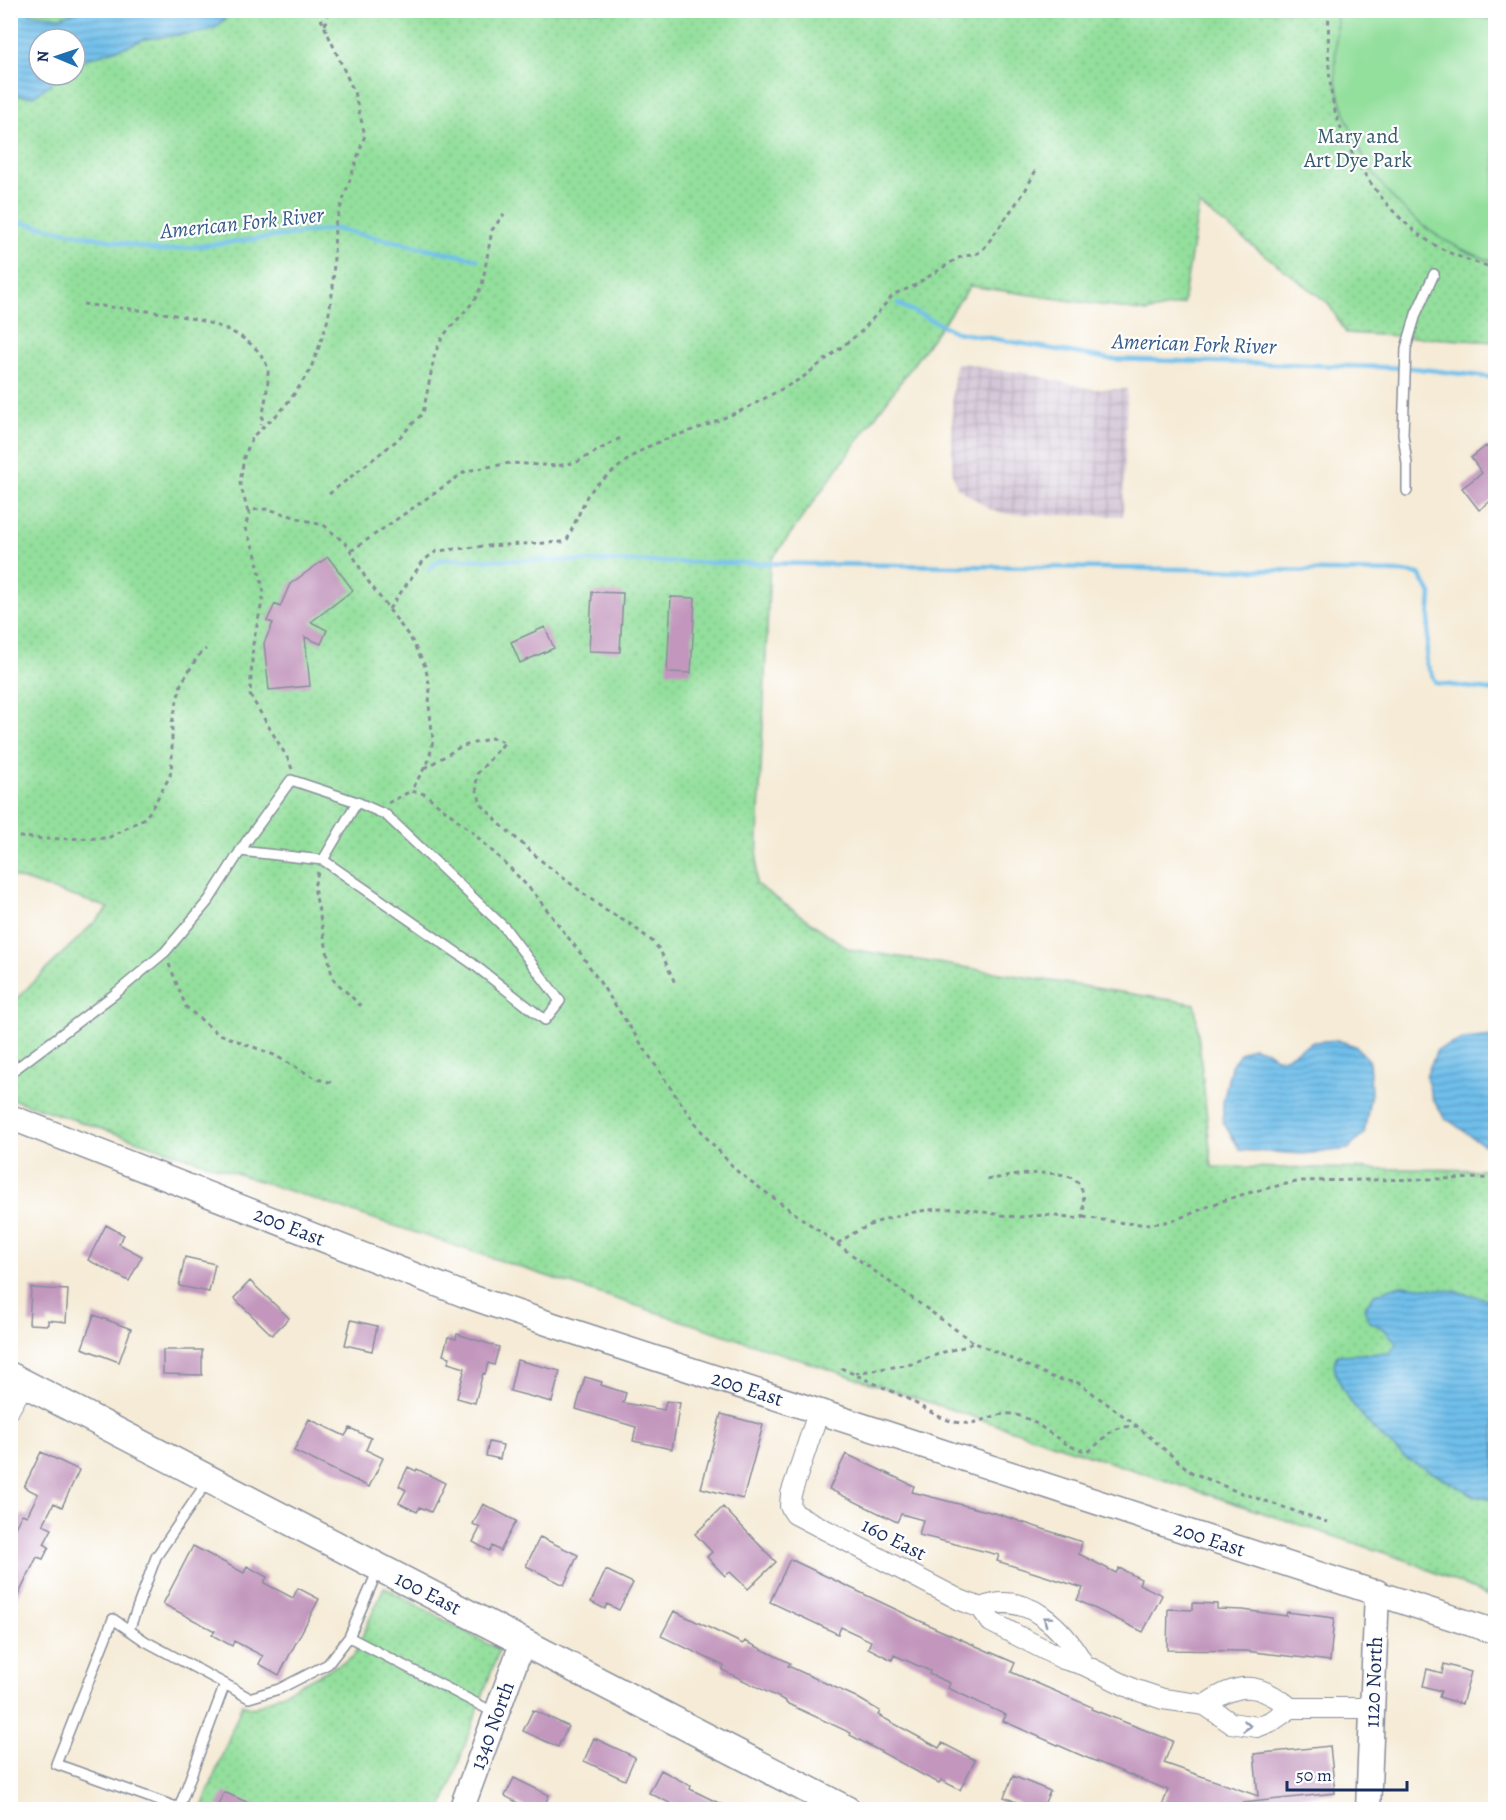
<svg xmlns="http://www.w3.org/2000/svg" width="1506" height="1820" font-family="Alegreya,serif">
<defs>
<pattern id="industrial-grid" width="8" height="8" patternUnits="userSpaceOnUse" patternTransform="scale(1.5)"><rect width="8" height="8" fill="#cebed1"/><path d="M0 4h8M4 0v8" fill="none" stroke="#a69bad"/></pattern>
<pattern id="grass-dots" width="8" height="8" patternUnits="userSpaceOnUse" patternTransform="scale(1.5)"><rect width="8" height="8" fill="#93df9c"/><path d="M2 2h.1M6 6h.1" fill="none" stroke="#7ec089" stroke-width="1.8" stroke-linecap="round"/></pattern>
<pattern id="water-rules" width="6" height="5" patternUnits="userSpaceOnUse" patternTransform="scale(1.5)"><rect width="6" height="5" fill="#70bfeb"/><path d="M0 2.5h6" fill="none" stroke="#5b9cc2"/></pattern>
</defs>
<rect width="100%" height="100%" fill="#fff"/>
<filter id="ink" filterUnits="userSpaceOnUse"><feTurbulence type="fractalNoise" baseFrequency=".0167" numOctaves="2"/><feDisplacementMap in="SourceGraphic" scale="12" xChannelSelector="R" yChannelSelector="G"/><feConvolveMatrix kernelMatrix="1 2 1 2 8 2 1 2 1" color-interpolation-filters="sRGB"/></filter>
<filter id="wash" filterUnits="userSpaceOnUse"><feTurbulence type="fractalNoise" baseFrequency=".008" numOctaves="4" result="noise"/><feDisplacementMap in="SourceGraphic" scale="24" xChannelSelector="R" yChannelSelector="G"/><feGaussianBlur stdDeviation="1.35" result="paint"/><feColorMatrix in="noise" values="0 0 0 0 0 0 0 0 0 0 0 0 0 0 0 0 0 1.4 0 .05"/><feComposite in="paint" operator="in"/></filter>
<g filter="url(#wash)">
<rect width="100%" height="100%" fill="#f5ebd6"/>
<path fill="url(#industrial-grid)" d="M956,363H966L995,370L1021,372L1092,389H1127L1123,516L1008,514L989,509L957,487L952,471V396Z"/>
<path fill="url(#grass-dots)" stroke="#57877d" stroke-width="1.5" fill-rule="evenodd" d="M11,11H1495V342L1346,333L1328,303L1199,205L1183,304L1147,312L970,286L770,562L756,884L849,949L1195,1004L1212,1167L1495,1170V1599L1409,1561L11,1099V1004L109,908L11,876ZM39,39H75V75H39Z
M384,1587L499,1650L442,1809L201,1810L242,1704L254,1708L353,1657Z"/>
<path fill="#93df9c" stroke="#57877d" stroke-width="1.5" d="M1438,10L1495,20V262C1424,240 1371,190 1347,119C1343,106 1338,93 1336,79C1334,57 1337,33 1337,11Z"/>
<path fill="url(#water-rules)" stroke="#4677a4" stroke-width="1.5" d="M80,11V10L233,11L215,28L204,32L144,39L131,45L86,59L75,66V39H39V75H63L34,96H11V11H28L31,14L60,17Z
M1495,1036H1496L1495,1149L1488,1148L1444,1117L1432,1098L1426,1076L1437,1050L1463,1039Z
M1337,1040L1355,1046L1369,1060L1371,1093L1364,1134L1348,1149L1303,1154L1240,1150L1223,1122V1102L1231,1066L1240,1053L1253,1047L1267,1051L1276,1057L1285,1058L1313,1042Z
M1401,1285L1455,1291L1495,1301V1499L1477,1497L1405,1458L1375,1431L1348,1399L1336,1375L1334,1364L1337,1355L1389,1353L1397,1343L1384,1329L1369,1321L1364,1308L1375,1294Z"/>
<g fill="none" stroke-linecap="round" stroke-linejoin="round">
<path stroke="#70bfeb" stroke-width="4.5" d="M10,220L161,251L335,229L477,259
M898,304L956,332L1109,359L1413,368L1496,378
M429,569L441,559L1402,572L1419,574L1431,594L1426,663L1436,683L1496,691"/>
</g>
<g id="blocks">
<path fill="#c296bd" d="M1486,446L1496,458V497L1479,510L1462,488L1482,473L1471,458Z
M328,557L353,590L311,622L327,630L321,644L305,637L310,686L269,690L264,643L273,623L267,621L275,604L280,607L290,584Z
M592,592L623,593L620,652L589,651Z
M671,597L695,598L691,673L667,672Z
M545,627L554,648L520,663L511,642Z
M106,1225L124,1235L119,1244L142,1256L129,1281L88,1260Z
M185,1257L215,1264L209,1292L179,1286Z
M250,1281L289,1318L272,1335L234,1298Z
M31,1288L68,1290L66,1322L48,1320V1325L29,1324Z
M94,1315L131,1329L119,1362L82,1348Z
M351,1320L377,1326L372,1351L345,1345Z
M457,1334L499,1347L494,1365L488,1363L485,1374L483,1373L475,1403L457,1398L465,1368L448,1363L450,1357L443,1355L448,1337L456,1339Z
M163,1350H202V1375L163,1374Z
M517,1360L560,1371L552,1402L510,1391Z
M585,1377L602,1382L601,1385L626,1393L623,1403L664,1410L666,1401L680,1403L672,1449L633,1441L636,1427L576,1409Z
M721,1414L763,1425L743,1499L701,1488Z
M309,1419L345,1436L350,1428L371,1438L366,1450L383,1458L369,1487L294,1451Z
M489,1442L503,1445L500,1459L486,1456Z
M41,1452L79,1470L62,1507L54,1503L43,1525L52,1529L44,1544L49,1547L43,1559L37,1557L10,1612V1537L22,1514L27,1516L38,1494L24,1487Z
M846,1454L914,1486L912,1492L998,1514L1082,1542L1079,1554L1116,1573L1119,1568L1141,1579L1139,1584L1162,1595L1143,1632L1077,1600L1083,1588L997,1561L999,1555L919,1535L923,1520L901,1514L897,1522L829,1489Z
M408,1467L416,1471L417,1469L445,1483L431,1512L420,1507L417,1512L399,1503L406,1490L399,1486Z
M483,1504L516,1521L500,1551L492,1546L489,1551L473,1542L480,1528L473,1524Z
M723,1507L776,1562L748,1589L730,1572L725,1576L707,1557L712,1552L695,1534Z
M540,1537L578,1555L564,1585L526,1566Z
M193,1546L244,1573L247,1566L267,1577L264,1583L293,1598L298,1588L319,1599L279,1675L259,1664L263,1656L234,1641L232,1646L212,1635L215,1631L163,1604Z
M790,1559L935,1628L1015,1663L1011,1672L1092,1707L1091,1709L1173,1741L1164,1763L1258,1796L1254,1754L1330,1746L1335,1793L1243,1803L1240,1809H1161L1168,1790L1085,1757L1003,1721L1006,1715L948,1688L950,1683L929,1674L930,1671L894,1655L892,1660L868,1648L871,1641L841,1627L838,1634L770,1602Z
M606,1570L633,1583L619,1610L607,1604L605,1609L591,1602Z
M1193,1603L1217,1604V1609L1243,1610L1286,1616L1287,1612L1334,1618L1330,1661L1245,1651L1167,1650L1168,1609L1193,1610Z
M674,1611L743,1644L745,1641L790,1663L788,1666L856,1697L880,1711L878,1715L939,1748L942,1743L975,1760L960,1790L941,1780L939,1783L925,1776L850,1735L851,1733L786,1703V1701L722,1670L724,1666L661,1636Z
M1444,1664L1471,1672L1462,1704L1439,1697L1441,1691L1423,1686L1427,1669L1442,1673Z
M533,1710L568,1726L558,1747L523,1731Z
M594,1738L635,1757L625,1780L584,1761Z
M661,1770L691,1786L690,1789L731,1809H682L649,1793Z
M1013,1776L1050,1791L1042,1809H1016L1019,1803L1004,1797Z
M514,1778L549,1795L543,1809H529L505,1796Z
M224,1792L262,1809H216Z"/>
</g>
</g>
<g filter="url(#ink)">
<use href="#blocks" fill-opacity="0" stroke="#888d9a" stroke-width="1.5"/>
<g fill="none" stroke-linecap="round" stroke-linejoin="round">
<defs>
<path id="service" d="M1407,491V464L1403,434L1406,348L1416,314L1434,274
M323,860L473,964L545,1020L560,1001L505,928L386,815L357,802
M10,1073L116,993L165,952L209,900L246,842L291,780L357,802L323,860L240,851
M129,1630L156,1557L207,1482
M349,1637L378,1570
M225,1684L145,1641L113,1619L56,1764L179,1808L225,1684L249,1698L279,1689L328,1664L349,1637L495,1713"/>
<path id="minor" d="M10,1408L24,1383
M818,1413L791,1494L790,1506L795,1514L960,1600L981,1608L991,1622L1063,1659L1084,1665L1133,1689L1163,1699L1205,1705L1231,1723L1257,1727L1272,1721L1291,1708H1371
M981,1608C1026,1589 1064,1629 1084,1665
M1205,1705C1239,1681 1258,1682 1291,1708"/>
<g id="tertiary">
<path id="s1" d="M10,1117L465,1295L553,1325L1496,1632"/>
<path id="s2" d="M461,1810L523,1641"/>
<path id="s3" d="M1368,1810L1377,1592"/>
</g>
<g id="secondary">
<path id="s4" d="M10,1376L847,1810"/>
</g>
</defs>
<use href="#service" stroke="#888d9a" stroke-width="12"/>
<use href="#minor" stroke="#888d9a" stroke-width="22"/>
<use href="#tertiary" stroke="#888d9a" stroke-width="27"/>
<use href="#secondary" stroke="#888d9a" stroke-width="30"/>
<path stroke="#888d9a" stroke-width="3" stroke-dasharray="4.5 4.5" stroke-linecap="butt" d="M1329,10C1328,44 1327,78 1335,111C1347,156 1386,212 1424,238C1445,253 1471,262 1496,268
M325,25L329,10
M83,304C131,311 246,311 267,366C271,377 263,412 261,425
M329,494L396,441L423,413L435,353L443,336L474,301L482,285L492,230L504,214
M248,512L240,483L244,457L253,436L281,411L295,393L310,370L318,350L328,319L333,288L335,224L365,135L354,92L317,10
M351,551L466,471L510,463L557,466L577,462L624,436
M389,609L424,560L437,551L485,546L563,542L567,540L587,496L596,485L631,457L647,447L671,437L702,427L745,409L802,378L862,331L894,294L912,287L958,258L978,253L985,247L1025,191L1036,170
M425,768L460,747L492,738L505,742L477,774L476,787L481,804L500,824L544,863L605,910L630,924L652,941L660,950L675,983
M292,769L288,759L250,695L253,644L264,593L255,552L245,528L250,510L268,509L325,526L348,546L365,577L411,639L425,666L430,687L429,705L433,740L429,760L411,791
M388,803L411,791L425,794L470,830L510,868L534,893L581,954L678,1099L705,1136L738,1172L837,1244C874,1217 919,1207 964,1209C983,1211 1001,1216 1019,1217C1028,1217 1038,1215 1047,1215C1058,1215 1074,1221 1083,1217C1084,1207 1085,1193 1079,1184C1066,1164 1006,1177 986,1180
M10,836L44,839L108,838L145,818L151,810L170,776L172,761V723L181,684L198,656L206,649
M318,872L314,887L332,975L334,980L361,1006
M169,964L186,1007L217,1033L274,1055L317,1079L333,1083
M1083,1217C1111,1221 1138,1227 1165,1222C1184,1218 1200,1209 1217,1203C1244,1193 1274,1186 1302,1181L1496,1178
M837,1244L973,1342L1057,1379L1079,1383L1137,1426L1191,1472L1236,1491L1327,1522
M841,1368C862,1378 883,1387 904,1397C922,1406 942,1422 963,1423C984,1425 997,1408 1020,1416C1045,1424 1062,1449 1089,1451C1110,1435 1107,1427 1137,1426
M855,1373L912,1364L944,1352L967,1346L973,1342"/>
<use href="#service" stroke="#fff" stroke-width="9"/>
<use href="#minor" stroke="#fff" stroke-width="20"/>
<use href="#tertiary" stroke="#fff" stroke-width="24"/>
<use href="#secondary" stroke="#fff" stroke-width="27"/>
</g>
<defs><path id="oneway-chevron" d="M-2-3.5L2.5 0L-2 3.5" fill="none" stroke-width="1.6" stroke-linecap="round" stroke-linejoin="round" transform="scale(1.5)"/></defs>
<g stroke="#8d97ae">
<use href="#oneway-chevron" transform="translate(1047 1620) rotate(-143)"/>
<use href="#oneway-chevron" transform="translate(1247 1726) rotate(5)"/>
</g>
</g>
<g text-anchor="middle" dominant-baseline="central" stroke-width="4.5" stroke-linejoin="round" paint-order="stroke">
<g font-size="21" fill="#395b6e" stroke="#fff">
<text x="1358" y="136">Mary and<tspan x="1358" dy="24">Art Dye Park</tspan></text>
</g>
<g font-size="21" fill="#1b2f5e" stroke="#fff">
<text stroke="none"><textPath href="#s1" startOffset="300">200 East</textPath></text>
<text stroke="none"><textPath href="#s1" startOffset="786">200 East</textPath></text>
<text transform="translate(894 1539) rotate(27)">160 East</text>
<text stroke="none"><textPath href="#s1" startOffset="1272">200 East</textPath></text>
<text stroke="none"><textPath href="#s4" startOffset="471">100 East</textPath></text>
<text stroke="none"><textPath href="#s3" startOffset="128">1120 North</textPath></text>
<text stroke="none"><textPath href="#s2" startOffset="90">1340 North</textPath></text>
</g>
<g font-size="22" font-style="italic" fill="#355a88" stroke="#fff">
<text transform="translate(242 223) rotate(-6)">American Fork River</text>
<text transform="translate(1194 344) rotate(2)">American Fork River</text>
</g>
</g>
<rect width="1506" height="1820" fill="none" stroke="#fff" stroke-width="36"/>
<g transform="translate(57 57) rotate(272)"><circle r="28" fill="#ffffff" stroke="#a4acbf" stroke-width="1.5"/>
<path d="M0-4.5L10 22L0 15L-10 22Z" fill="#1f6fb2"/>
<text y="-9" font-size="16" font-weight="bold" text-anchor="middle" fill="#1b2f5e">N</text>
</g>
<path d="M1287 1781v9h120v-9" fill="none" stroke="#1b2f5e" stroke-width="3"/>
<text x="1296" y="1781" font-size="18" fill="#1b2f5e" stroke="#ffffff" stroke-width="4.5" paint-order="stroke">50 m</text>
</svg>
